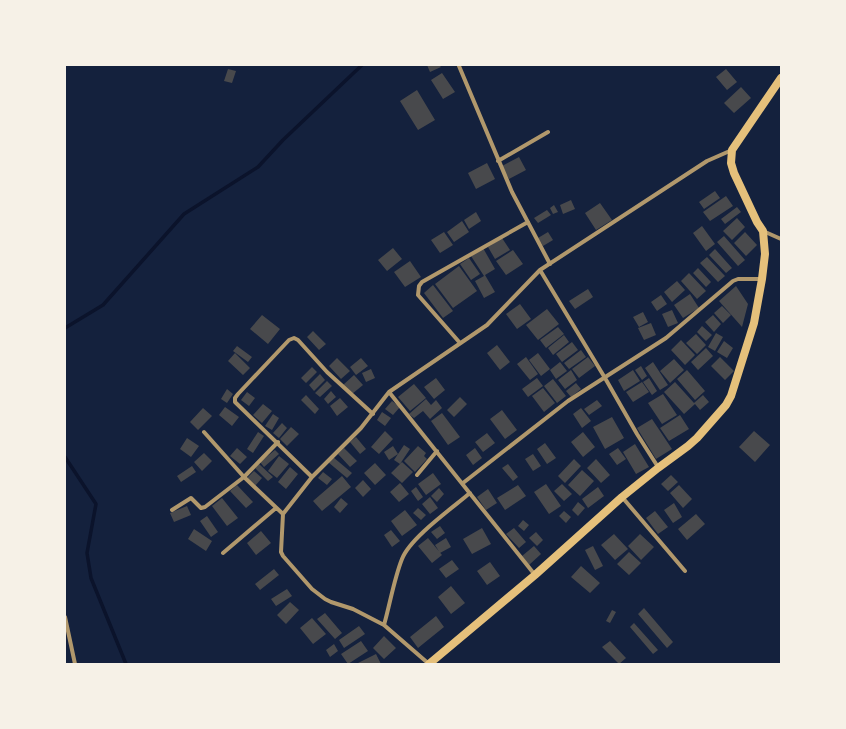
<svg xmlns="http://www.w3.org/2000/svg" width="846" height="729" font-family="Rubik,sans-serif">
<rect width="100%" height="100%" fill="#14213d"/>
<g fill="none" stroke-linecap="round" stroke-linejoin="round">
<path stroke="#0b132b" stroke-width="3.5" d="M65,328L103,305L184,214L258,167L283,140L362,65
M65,457L96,504L87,553L91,578L126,664"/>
</g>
<path fill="#48494c" d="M427,65H439L441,67L430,72Z
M228,69L236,71L232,83L224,81Z
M726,69L737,82L727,90L716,77Z
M442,73L455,92L443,99L431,80Z
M741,87L751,98L734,113L724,103Z
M417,90L435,120L418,130L400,101Z
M519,157L526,170L509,179L502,166Z
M487,163L495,179L476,189L468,173Z
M715,191L720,198L704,209L699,202Z
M726,196L733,206L710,221L703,212Z
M571,200L575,209L563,214L560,205Z
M600,203L612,220L596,230L585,213Z
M554,205L558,212L553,214L550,208Z
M737,207L741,212L725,224L721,219Z
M547,210L551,215L538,223L534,218Z
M476,212L481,221L469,229L464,220Z
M737,218L745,227L732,240L723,231Z
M462,221L469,232L454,242L447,232Z
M702,226L715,244L706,251L693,233Z
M444,232L453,245L440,253L431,240Z
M548,232L553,240L543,246L538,238Z
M745,232L757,245L746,256L734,243Z
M724,236L745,260L738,266L717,242Z
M502,238L510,250L495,259L488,247Z
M393,248L402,259L387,271L378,260Z
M483,248L495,269L485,275L495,292L484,298L475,281L484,276L471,256Z
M715,249L732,268L726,273L709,255Z
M513,250L523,264L506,275L496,261Z
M707,257L725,276L718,282L700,263Z
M469,258L480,274L471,280L460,264Z
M410,261L421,277L405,287L394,272Z
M459,266L477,291L453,308L435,284Z
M698,268L711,282L706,287L693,273Z
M689,273L706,291L697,299L681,281Z
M677,281L685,290L672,302L664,292Z
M433,285L453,311L443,318L424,293Z
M736,286L748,304L742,327L719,301Z
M588,289L593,297L575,309L569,301Z
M690,294L699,308L683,318L674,305Z
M661,295L667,304L657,311L651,302Z
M520,304L531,319L517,329L506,314Z
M722,306L731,315L723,323L714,313Z
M547,309L559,324L538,340L526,325Z
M672,310L678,323L668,327L662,314Z
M643,312L648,322L639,327L633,317Z
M262,315L280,329L268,344L250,329Z
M713,315L721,324L714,332L705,322Z
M651,323L656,335L644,340L638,328Z
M702,326L712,335L706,341L697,332Z
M558,327L564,334L546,348L540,340Z
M313,331L326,344L319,350L307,337Z
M716,333L723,337L715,351L708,347Z
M696,334L706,345L697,354L686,343Z
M564,335L569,342L553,355L548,348Z
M681,340L695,355L685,365L671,350Z
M724,341L733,348L727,358L717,352Z
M572,342L578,350L562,362L556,354Z
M497,345L510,362L500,370L487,353Z
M237,346L252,357L248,362L233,351Z
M706,348L713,356L698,370L691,362Z
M581,350L586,357L569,369L564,363Z
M235,353L250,368L243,375L228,361Z
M538,353L550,369L541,376L529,360Z
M526,357L538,374L530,380L517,364Z
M588,357L595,366L579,378L572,369Z
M720,357L734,371L725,380L711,366Z
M337,358L350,371L341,379L329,366Z
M361,358L368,366L356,375L350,367Z
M674,359L684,370L670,383L660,371Z
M560,362L567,371L556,379L550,370Z
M653,362L668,385L660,390L645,368Z
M641,366L647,376L642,380L635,370Z
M312,367L317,372L306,383L301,378Z
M371,369L375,378L366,382L362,373Z
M571,370L577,380L565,389L558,380Z
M633,370L640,381L624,391L618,380Z
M687,370L705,391L695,400L677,379Z
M320,374L325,380L314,391L309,385Z
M354,375L363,385L352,394L343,385Z
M436,378L445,390L434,399L424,387Z
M537,378L543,386L528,397L522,389Z
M649,378L657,391L652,395L643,382Z
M553,379L566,396L557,403L544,386Z
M327,381L332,386L320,397L315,393Z
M642,382L649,392L633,402L626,392Z
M675,382L694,403L703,395L709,402L700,410L695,404L684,414L664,392Z
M576,383L581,389L571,397L566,391Z
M414,384L426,398L410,411L398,397Z
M543,388L555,403L544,412L532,396Z
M227,389L233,394L227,403L221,399Z
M331,391L336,397L328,404L324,399Z
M247,392L255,398L249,406L241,400Z
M663,394L677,415L662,424L648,403Z
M306,395L319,409L315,414L301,400Z
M460,397L467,404L454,417L447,410Z
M340,398L348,407L337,416L330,406Z
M426,399L431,405L436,400L442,408L430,419L423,411L414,418L409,414Z
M597,400L602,406L589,415L584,409Z
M392,401L400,407L393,415L385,409Z
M263,404L272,411L262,423L253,415Z
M225,407L239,417L232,426L219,415Z
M203,408L212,416L198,430L190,422Z
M581,408L591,421L582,428L573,414Z
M502,410L517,430L505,439L490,419Z
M382,412L391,418L385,426L377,420Z
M442,413L460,437L448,445L431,421Z
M273,414L279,418L272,430L265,426Z
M680,415L689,429L669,441L660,428Z
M612,417L624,438L605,449L593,427Z
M652,419L672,449L656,459L637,428Z
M282,423L287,428L279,438L273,433Z
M291,427L299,434L287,446L280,439Z
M385,431L393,439L379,454L371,447Z
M754,431L770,445L755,462L739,447Z
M258,432L264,436L253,453L247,449Z
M583,432L595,447L583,457L571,442Z
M487,433L495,443L483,452L475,442Z
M356,437L366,449L360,454L350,442Z
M187,438L199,446L191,457L180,449Z
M545,443L556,458L547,464L537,449Z
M635,444L649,467L636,474L623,452Z
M404,445L410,449L400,464L394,460Z
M393,446L398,454L389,460L384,452Z
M418,446L426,453L424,456L427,459L415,472L404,461Z
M237,448L247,457L240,464L230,456Z
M344,448L357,461L350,467L338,454Z
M475,448L482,458L473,465L466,455Z
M618,448L626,459L617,465L609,454Z
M275,450L279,454L264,467L260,462Z
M204,453L212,461L202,471L194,462Z
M533,454L541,466L533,471L525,459Z
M279,456L289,464L277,478L268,471Z
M333,457L352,473L347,478L328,462Z
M574,459L581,466L565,483L558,476Z
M596,459L610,475L601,483L587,468Z
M402,462L413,472L402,483L391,473Z
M375,463L386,475L375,485L364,473Z
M259,464L273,477L268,481L255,468Z
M508,464L518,477L513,481L502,468Z
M192,466L196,472L181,482L177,476Z
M290,467L298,474L286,489L278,482Z
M582,470L594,481L580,496L568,485Z
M254,471L262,478L255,486L247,478Z
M323,472L332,479L327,485L318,478Z
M433,473L441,484L426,495L418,484Z
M671,475L678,482L668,491L661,484Z
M342,476L351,487L322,511L313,501Z
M363,480L371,489L363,497L355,488Z
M400,483L409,494L399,502L390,492Z
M546,484L561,506L549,514L534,492Z
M562,484L572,494L564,501L554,491Z
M237,485L253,502L246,508L230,491Z
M518,485L526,496L505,510L497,498Z
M679,485L692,499L683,508L670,493Z
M416,487L423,497L418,501L411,491Z
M598,487L604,496L588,508L582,499Z
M439,488L444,494L437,502L431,496Z
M488,489L497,503L486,510L477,497Z
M430,497L438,508L430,514L422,504Z
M222,498L238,518L227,526L212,506Z
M341,498L348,504L340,513L334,507Z
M578,502L585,508L578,516L572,510Z
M674,503L682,517L673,523L664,510Z
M187,506L191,515L174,522L170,513Z
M418,508L426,515L421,520L413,513Z
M405,510L417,525L402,536L391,521Z
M564,511L571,517L566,523L559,516Z
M655,511L668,527L658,534L646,518Z
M696,514L705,524L687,540L678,529Z
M207,516L218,532L211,537L200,521Z
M523,520L529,525L524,531L518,526Z
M440,526L445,533L437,539L431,532Z
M482,528L491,544L472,554L463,539Z
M514,528L526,542L519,548L506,534Z
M194,529L212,541L206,551L188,539Z
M391,530L400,541L392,547L384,535Z
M261,531L271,543L256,555L247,543Z
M536,532L543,540L537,546L529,538Z
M614,534L628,549L615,560L601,545Z
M640,534L654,547L641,560L628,546Z
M428,538L442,555L432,563L418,546Z
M446,538L451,547L440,553L435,545Z
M534,546L541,554L529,565L522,556Z
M593,546L603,566L595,570L585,550Z
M629,552L641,563L629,575L617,564Z
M452,560L459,569L446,578L439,569Z
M490,562L500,576L487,585L477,571Z
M581,566L600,583L590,593L571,577Z
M274,569L279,575L260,590L255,584Z
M451,586L465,603L451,614L438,597Z
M287,589L292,596L276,606L271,599Z
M290,602L299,610L286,624L277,615Z
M644,608L673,642L667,648L638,614Z
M612,610L616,612L610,623L606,621Z
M325,613L342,633L335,639L317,619Z
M436,616L444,627L418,648L410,637Z
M312,618L326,634L313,644L300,628Z
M634,623L658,650L653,654L630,627Z
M359,626L365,634L344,648L339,640Z
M384,636L396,648L384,659L373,648Z
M361,641L368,651L348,664L341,654Z
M610,641L626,658L619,664L602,647Z
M334,644L338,651L330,657L326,650Z
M376,654L381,664H356Z"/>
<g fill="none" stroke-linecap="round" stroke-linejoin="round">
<path stroke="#b1986c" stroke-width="4" d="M459,66L512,192L550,264
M498,161L548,132
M763,231L781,239
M540,270L605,378L637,434L658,467
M460,343L418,295L419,286L422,282L528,222
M389,392L535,575
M204,432L244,477L283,514
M417,475L437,451
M312,477L235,402V398L238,394L289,340L294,338L298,340L327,372L373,414
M463,483L568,401L666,338L733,281L738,279H762
M622,497L685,571
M172,510L191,498L201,508L205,507L244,477L278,442
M283,514L312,477L361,428L389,392L487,325L540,270L707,161L732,150
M283,514L281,552L283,556L312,589L325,599L331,602L353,609L384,625L429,664
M223,553L276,508
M65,617L75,664
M384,625C390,604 394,579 402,559C410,538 451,509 470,493"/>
<path stroke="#e5c07b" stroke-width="8" d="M429,664L535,575L622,497L658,468L688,446L697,438L726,405L731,396L754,323L762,279L765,254L763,231L757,222L734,173L731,163L732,150L781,78"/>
</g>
<rect width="846" height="729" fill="none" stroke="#f6f1e7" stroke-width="132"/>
</svg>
